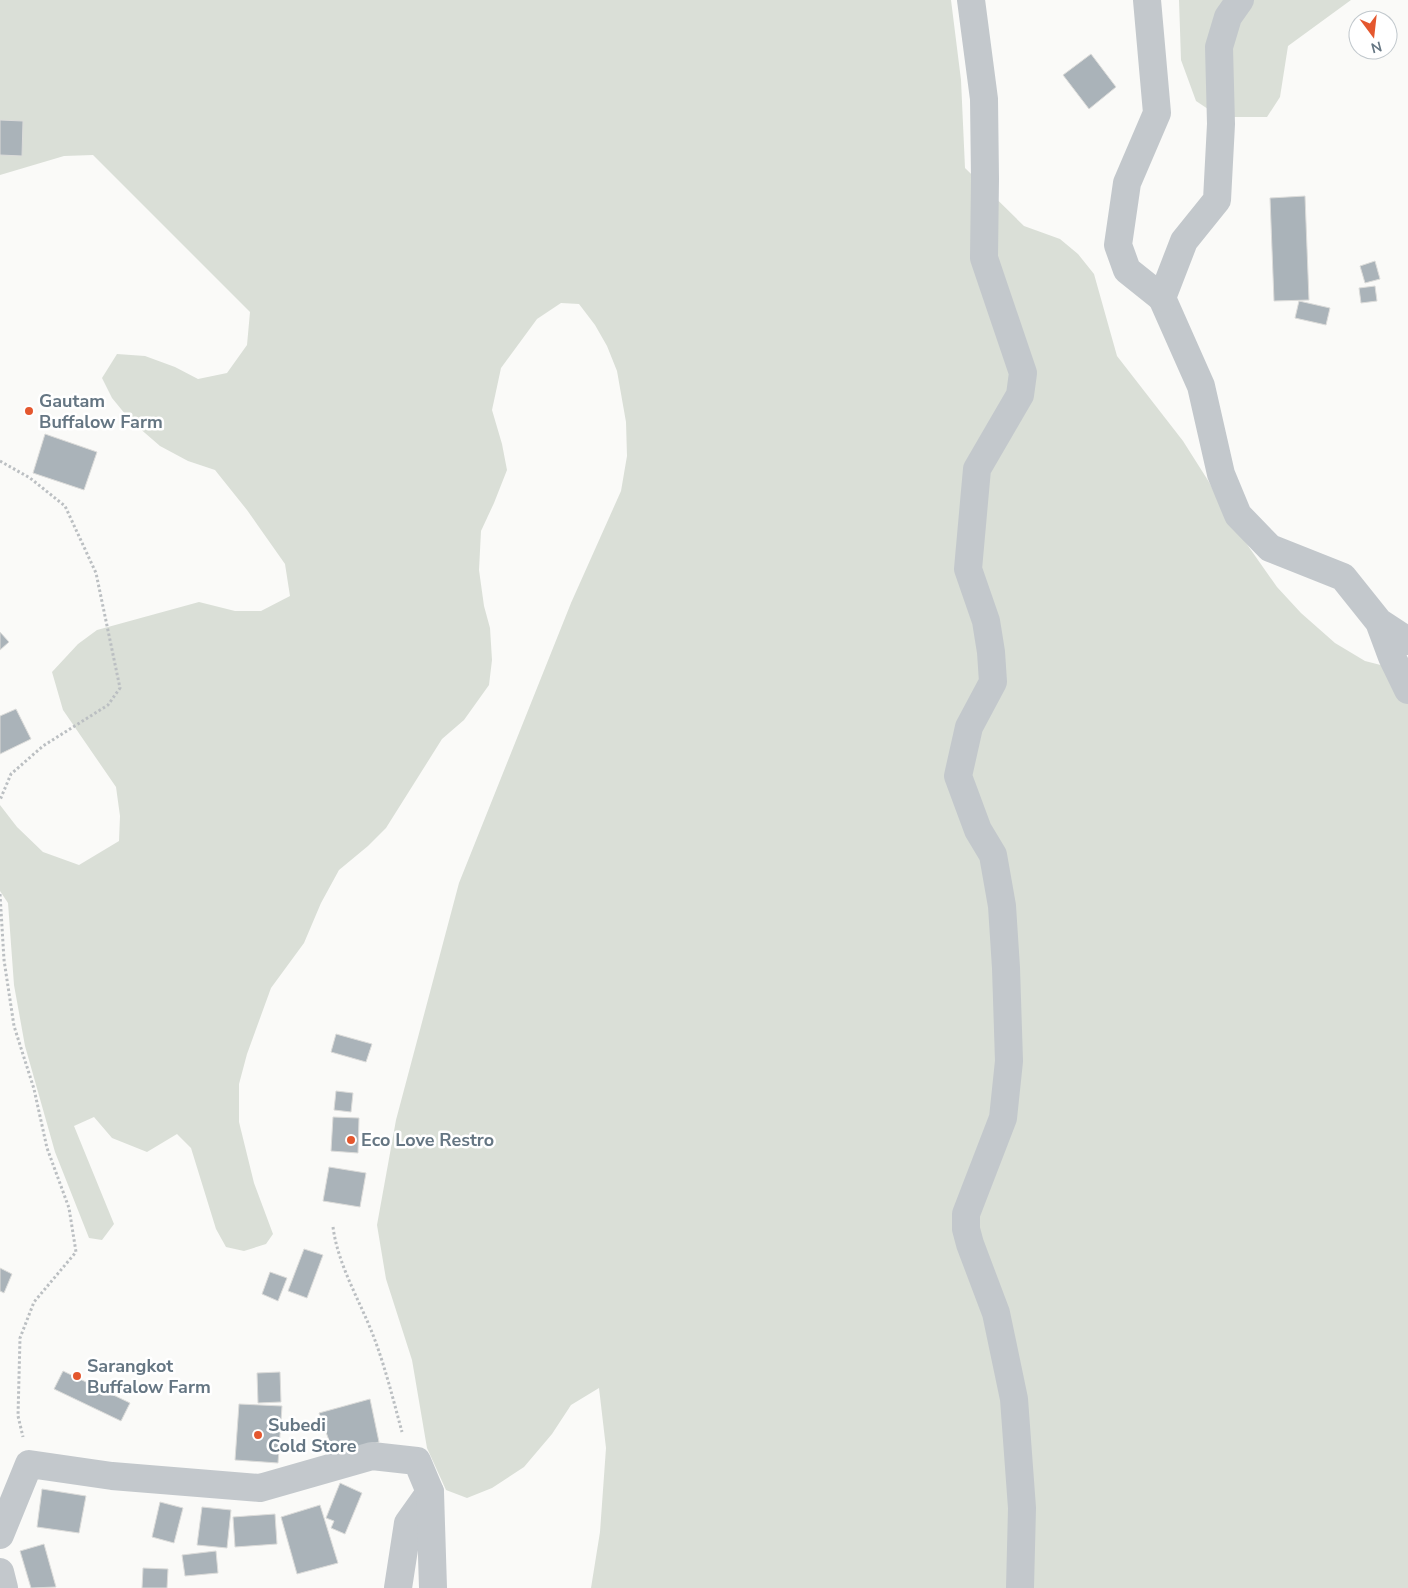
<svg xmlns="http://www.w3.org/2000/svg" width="1408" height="1588" font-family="'Nunito Sans',sans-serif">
<rect width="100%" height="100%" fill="#fafaf8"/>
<path fill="#dadfd7" d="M0,0H951L961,80L965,168L1024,226L1060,239L1078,254L1094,274L1117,356L1183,441L1209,482L1225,513L1277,587L1301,613L1335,643L1365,661L1408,672V1588H591L600,1532L606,1448L599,1388L571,1405L552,1434L524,1467L492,1488L467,1498L446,1490L427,1448L412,1360L386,1279L377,1225L396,1120L459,883L571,603L621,491L627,456L626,422L617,371L607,346L595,325L579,304L561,303L537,319L501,368L492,410L502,444L507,470L494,503L481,531L479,570L484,606L490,628L492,660L489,685L464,720L442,739L386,828L368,846L339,870L321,903L304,943L271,988L247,1054L239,1084V1122L254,1183L273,1234L266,1244L244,1251L226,1247L216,1229L191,1148L177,1134L147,1152L112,1138L94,1117L74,1126L114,1224L102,1240L89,1238L55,1152L25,1046L14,985L8,903L0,891V805L17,827L43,852L79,865L119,841L120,816L116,787L63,710L52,672L78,644L97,630L199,602L235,611H261L290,596L285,564L247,510L215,470L188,461L160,446L130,420L112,398L102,378L117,354L145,356L175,367L198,379L227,373L247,345L250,312L93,155L64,156L0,175Z
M1179,0H1351L1288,46L1280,97L1267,117H1220L1196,101L1181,60Z"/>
<path fill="#aab3b9" stroke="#dcdcda" d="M1091,54L1116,87L1089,109L1063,75Z
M0,120L23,121L22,156L0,155Z
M1305,196L1309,300L1274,301L1270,198Z
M1375,261L1380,279L1365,283L1360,266Z
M1375,286L1377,301L1361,303L1359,288Z
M1299,301L1330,308L1326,325L1295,318Z
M45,434L97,452L84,490L33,473Z
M0,632L9,642L0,650Z
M16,709L31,739L0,754V716Z
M336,1034L372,1044L366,1062L331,1052Z
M336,1091L353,1093L351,1112L334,1110Z
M333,1117L359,1118L358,1153L331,1151Z
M329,1167L366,1173L360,1207L323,1201Z
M304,1249L323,1255L307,1298L288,1291Z
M0,1268L12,1274L4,1293L0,1291Z
M270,1272L287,1278L278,1301L262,1294Z
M63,1371L130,1403L121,1421L54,1389Z
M280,1372L281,1402L258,1403L257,1373Z
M370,1399L379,1442L334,1454L319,1413Z
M239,1404L282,1406L278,1463L235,1460Z
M340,1483L362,1493L345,1534L331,1528L334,1521L326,1518Z
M42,1489L86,1496L79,1533L37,1527Z
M160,1502L183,1508L174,1543L152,1537Z
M320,1505L338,1563L297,1574L281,1517Z
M202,1507L231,1510L227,1548L197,1545Z
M275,1514L277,1544L235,1547L233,1517Z
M44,1544L56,1587L31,1588L20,1551Z
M216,1551L218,1573L185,1576L182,1555Z
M143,1568L168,1569L167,1588H142Z"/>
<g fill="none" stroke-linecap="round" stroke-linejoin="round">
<path stroke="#bbbfc2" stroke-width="3" stroke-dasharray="2.5 2.5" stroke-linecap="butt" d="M0,461L30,478L65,506L96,573L120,688L108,705L43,746L11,774L0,800
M0,894L4,960L14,1026L34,1089L47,1148L69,1208L76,1252L34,1302L20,1338L18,1416L23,1437
M333,1227C338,1265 359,1299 373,1335C385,1366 393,1399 402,1432"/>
<path stroke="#c3c8cc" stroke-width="28" d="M1162,298L1201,386L1221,474L1238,515L1270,548L1343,577L1379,622L1408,641
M1379,622L1392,657L1408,690
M398,1588L408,1523L430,1492"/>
<path stroke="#c3c8cc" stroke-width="28" d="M971,0L984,99L985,179L984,258L1023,373L1020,395L977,469L968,569L986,621L991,652L993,682L969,727L958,776L978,830L993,855L1002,906L1006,968L1009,1061L1003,1118L966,1214V1229L970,1244L996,1313L1014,1399L1022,1508L1020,1588
M1147,0L1157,113L1127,183L1118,245L1127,270L1162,298L1184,241L1217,200L1221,124L1219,47L1228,17L1240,0
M0,1535L29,1464L112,1476L260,1488L372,1456L417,1461L430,1492L433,1588
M0,1572L4,1588"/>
</g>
<g fill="#e4572e" stroke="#fff" stroke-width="2">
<circle cx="29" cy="411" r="5"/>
<circle cx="351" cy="1140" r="5"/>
<circle cx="77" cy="1376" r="5"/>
<circle cx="258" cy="1435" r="5"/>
</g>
<g text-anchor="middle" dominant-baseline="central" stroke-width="5" stroke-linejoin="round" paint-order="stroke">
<g font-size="18" font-weight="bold" fill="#657683" stroke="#fff" text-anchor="start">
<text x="39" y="401">Gautam<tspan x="39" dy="21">Buffalow Farm</tspan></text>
<text x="361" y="1140">Eco Love Restro</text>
<text x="87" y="1366">Sarangkot<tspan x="87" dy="21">Buffalow Farm</tspan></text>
<text x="268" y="1425">Subedi<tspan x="268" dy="21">Cold Store</tspan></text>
</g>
</g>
<g transform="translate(1373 35) rotate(165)"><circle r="24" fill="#ffffff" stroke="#c1c8cd"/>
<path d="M0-4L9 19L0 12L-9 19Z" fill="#e4572e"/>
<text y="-8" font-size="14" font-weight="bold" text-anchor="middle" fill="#657683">N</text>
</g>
</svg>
